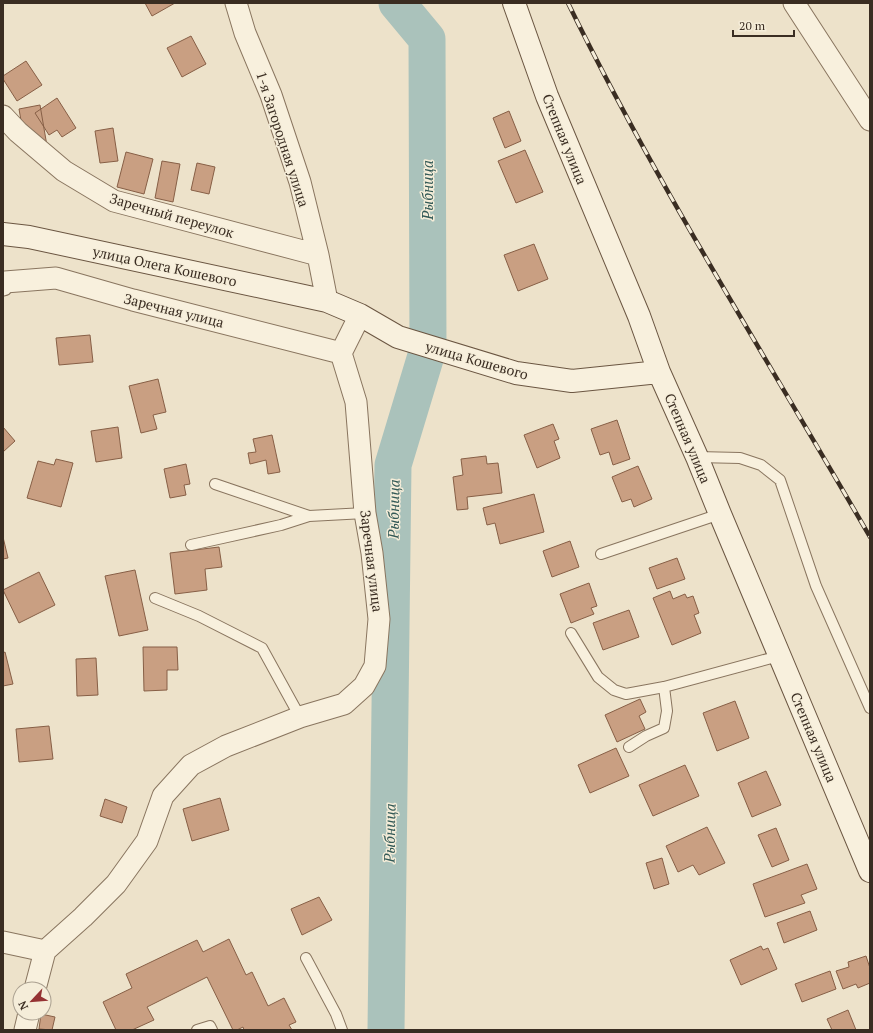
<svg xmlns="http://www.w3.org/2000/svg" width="873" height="1033" font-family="'PT Serif',serif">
<rect width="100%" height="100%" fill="#ede2ca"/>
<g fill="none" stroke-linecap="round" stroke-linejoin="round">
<path stroke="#aac2bb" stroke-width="37" d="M386,1030L393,465L428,349L427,39L397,3"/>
</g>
<path fill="#c99f82" stroke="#875f46" d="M145,3H175L152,16Z
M191,36L206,64L182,77L167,48Z
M26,61L42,85L17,101L3,79V76Z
M57,98L76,128L62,137L57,130L49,135L35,113Z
M40,105L47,146L26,149L19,109Z
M509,111L521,141L505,148L493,118Z
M113,128L118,161L100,163L95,131Z
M525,150L543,192L516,203L498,161Z
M126,152L153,159L144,194L117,187Z
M162,161L180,164L173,202L155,198Z
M197,163L215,167L209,194L191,190Z
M534,244L548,279L518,291L504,255Z
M90,335L93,362L59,365L56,338Z
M158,379L166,412L153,415L157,429L141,433L129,386Z
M617,420L630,459L613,465L609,452L600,455L591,429Z
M553,424L559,439L554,441L560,458L537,468L524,435Z
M3,427L15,441L3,452Z
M118,427L122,458L96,462L91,431Z
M272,435L280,472L268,474L266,460L250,464L248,453L256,452L253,439Z
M486,456L487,464L498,463L502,493L467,497L468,509L457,510L453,477L463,475L461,459Z
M56,459L73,463L61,507L27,498L38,461L54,465Z
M186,464L190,484L184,485L186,495L170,498L164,469Z
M638,466L652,499L634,507L631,499L622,502L612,477Z
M534,494L544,532L500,544L495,523L487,525L483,508Z
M3,537L8,558L3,559Z
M570,541L579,567L552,577L543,551Z
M219,547L222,567L205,569L207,590L175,594L170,553Z
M677,558L685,579L657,589L649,568Z
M135,570L148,630L119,636L105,576Z
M39,572L55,605L19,623L3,590Z
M589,583L597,606L591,608L594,614L571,623L560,594Z
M670,591L673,599L685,594L687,598L693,596L699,613L694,615L701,633L672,645L653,598Z
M629,610L639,637L603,650L593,623Z
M143,647H177L178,670H167V690L144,691Z
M5,652L13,684L3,686V653Z
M96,658L98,695L77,696L76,659Z
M640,699L646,712L639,716L645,729L617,742L605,715Z
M735,701L749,738L717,751L703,713Z
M49,726L53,759L19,762L16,729Z
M616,748L629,776L590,793L578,765Z
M685,765L699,796L653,816L639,785Z
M766,771L781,805L752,817L738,783Z
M220,798L229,830L192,841L183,809Z
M105,799L127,807L122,823L100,816Z
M707,827L725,863L699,875L693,865L678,872L666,846Z
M776,828L789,860L772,867L758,835Z
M662,858L669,884L654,889L646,863Z
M807,864L817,889L801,895L805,903L765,917L753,884Z
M319,897L332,920L302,935L291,909Z
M810,911L817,930L784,943L777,923Z
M229,939L246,975L252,972L268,1006L284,998L296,1022L289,1025L292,1030H244L243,1027L237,1030H233L207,977L147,1007L154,1020L132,1030H116L103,1002L132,988L126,974L197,940L203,952Z
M761,946L763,950L768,948L777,969L741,985L730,960Z
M866,956L870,968V983L858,988L856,984L843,989L836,971L849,967L848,962Z
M830,971L836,989L802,1002L795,984Z
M848,1010L856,1030H831H832L827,1019Z
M41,1014L55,1017L52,1030L39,1029Z"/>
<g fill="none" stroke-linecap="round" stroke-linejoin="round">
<defs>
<path id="lane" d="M697,457L740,458L761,465L780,480L816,586L870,708
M215,484L309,516L365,513
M191,545L281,525L309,516
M601,554L720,514
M155,598L199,616L262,648L300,717
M571,633L598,677L614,690L626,694L664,687L779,656
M629,747L646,736L664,728L667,711L664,687
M306,958L336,1014L342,1030
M197,1030L210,1026L212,1030"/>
<path id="street" d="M236,3L245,33L271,95L300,182L318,255L327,301
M794,3L870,120
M3,116L18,132L64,171L114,201L318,255
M3,285L5,282L56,278L133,300L341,353
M341,353L360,315
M3,942L45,951
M35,989L45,951L83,917L116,884L147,841L163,796L191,765L226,746L300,717L344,704L364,686L375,666L379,619L372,553L365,513L356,402L341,353
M25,1030L29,1013"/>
<path id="secondary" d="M514,3L547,96L639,316L659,372L697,457L720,514L870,871
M3,234L29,237L327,301L360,315L398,337L516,373L572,381L659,372"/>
</defs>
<use href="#lane" stroke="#89755f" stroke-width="12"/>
<use href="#street" stroke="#89755f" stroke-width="23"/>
<use href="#secondary" stroke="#6b5642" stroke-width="24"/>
<use href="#lane" stroke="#f8f0dd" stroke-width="10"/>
<use href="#street" stroke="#f8f0dd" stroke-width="21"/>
<use href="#secondary" stroke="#f8f0dd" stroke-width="22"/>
<defs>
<path id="rail" d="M568,3C658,187 768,360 870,537"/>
</defs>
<use href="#rail" stroke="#3a2d22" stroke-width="4.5"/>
<use href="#rail" stroke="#f5edd9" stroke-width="3" stroke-dasharray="9" stroke-linecap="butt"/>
</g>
<g text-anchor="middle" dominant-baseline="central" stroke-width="3" stroke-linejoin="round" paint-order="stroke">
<g font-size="14" fill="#3a2d22" stroke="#f5edd9">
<text transform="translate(283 139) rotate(72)">1-я Загородная улица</text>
<text transform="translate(565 139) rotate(68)">Степная улица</text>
<text transform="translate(172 215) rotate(16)">Заречный переулок</text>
<text transform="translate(165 266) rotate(12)">улица Олега Кошевого</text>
<text transform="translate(174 310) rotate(14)">Заречная улица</text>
<text transform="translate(477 360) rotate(16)">улица Кошевого</text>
<text transform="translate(688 438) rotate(67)">Степная улица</text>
<text transform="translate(372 561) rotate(83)">Заречная улица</text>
<text transform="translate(814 737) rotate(67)">Степная улица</text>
</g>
<g font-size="15" font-style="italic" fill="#325956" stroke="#f5edd9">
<text transform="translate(427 190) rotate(-90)">Рыбница</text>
<text transform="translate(393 509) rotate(-89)">Рыбница</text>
<text transform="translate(389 833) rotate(-89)">Рыбница</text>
</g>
</g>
<rect width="873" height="1033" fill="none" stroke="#3a2d22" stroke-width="8"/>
<g transform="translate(32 1001) rotate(244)"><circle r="19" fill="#f5edd9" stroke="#aaa090"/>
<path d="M0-3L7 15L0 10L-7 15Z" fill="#953233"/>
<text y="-6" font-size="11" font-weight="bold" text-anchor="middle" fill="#3a2d22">N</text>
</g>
<path d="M733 30v6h61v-6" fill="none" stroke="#3a2d22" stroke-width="2"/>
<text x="739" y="30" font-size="12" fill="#3a2d22" stroke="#f5edd9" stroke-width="3" paint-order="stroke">20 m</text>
</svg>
